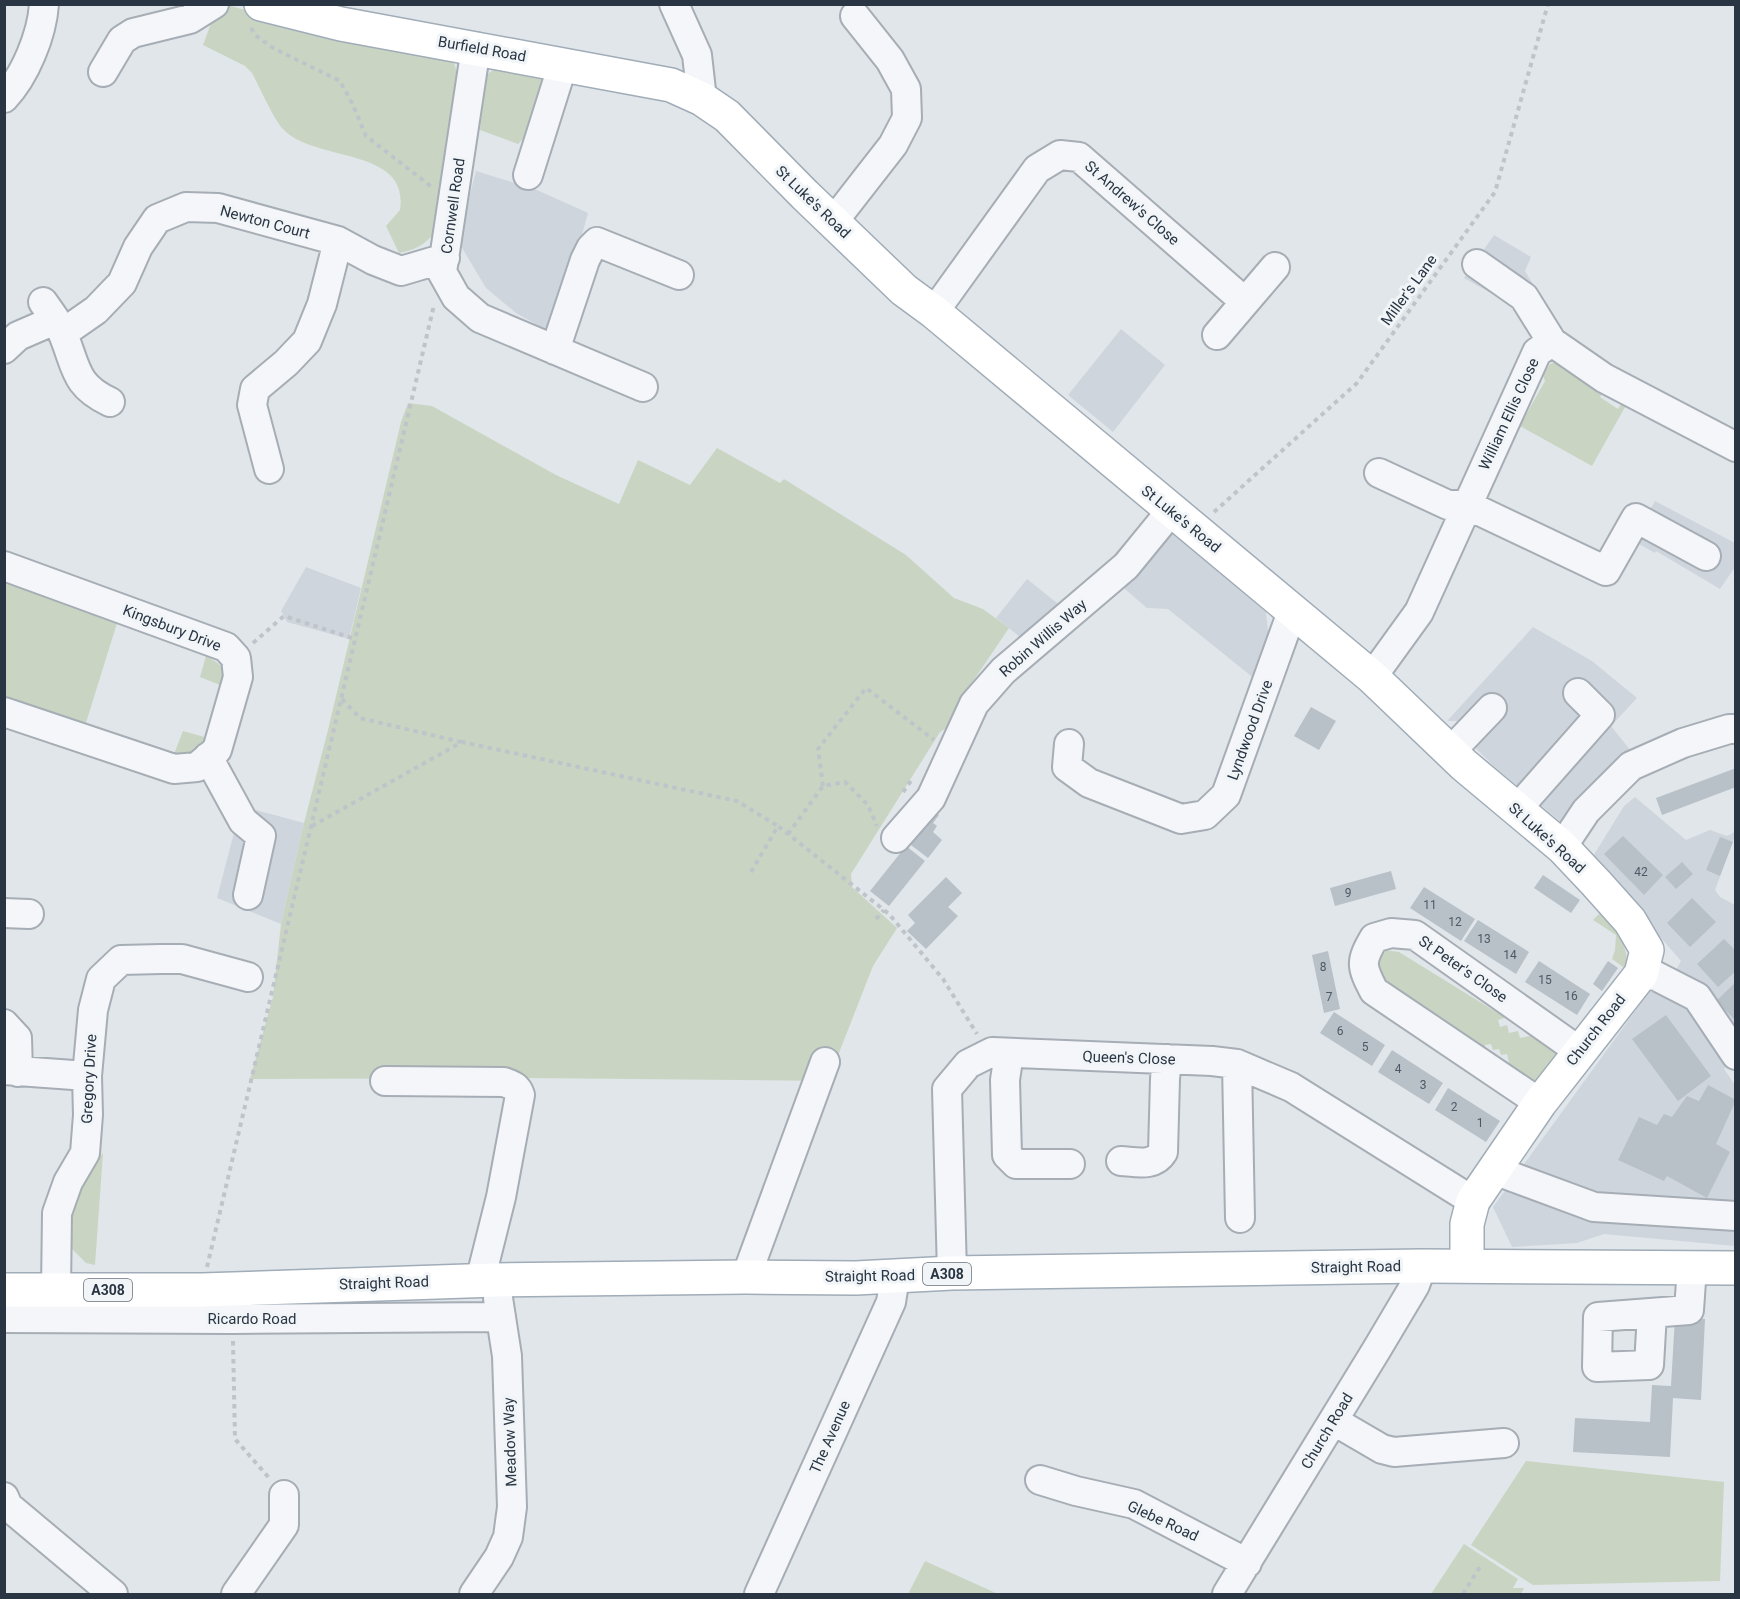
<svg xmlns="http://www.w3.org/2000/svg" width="1740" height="1599" font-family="Roboto,sans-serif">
<rect width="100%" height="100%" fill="#e1e6ea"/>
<path fill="#cfd5dd" d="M476,171L537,190L588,213L558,320L550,332L516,313L486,288L458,241Z
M1494,235L1531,257L1525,271L1559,328L1518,296L1505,301L1464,278Z
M1121,329L1165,365L1113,432L1068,395Z
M1655,501L1735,543V567L1720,589L1656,551L1655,553L1632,540Z
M1173,522L1264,596L1269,638L1256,680L1168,609L1147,608L1125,589L1124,578Z
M306,567L361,588L349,639L287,622L281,611Z
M1027,579L1067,611L1029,644L996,618Z
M1533,627L1592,661L1637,698L1611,726L1636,757L1609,775L1561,822L1497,769L1464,737L1463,728L1456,721H1447Z
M1635,797L1686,840L1710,830L1727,836L1733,833L1735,827V836L1715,890L1720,897L1735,905V1054L1724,1069L1735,1085V1246L1604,1234L1577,1243L1512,1247L1493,1207L1649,992L1666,989L1681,961L1592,858L1624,806Z
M241,806L304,823L281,924L217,898Z"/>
<path fill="#c9d5c2" d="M227,5L332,34L427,52L454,63L459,79L435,232C425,245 415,250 399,253L386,226L400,210C410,146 314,163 283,129C274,120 259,86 252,73L245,66L203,45L213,18Z
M497,67L545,72L527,135L518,144L480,130L484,77Z
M1568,358L1604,391L1600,397L1618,409L1631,389L1634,391L1592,466L1520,426L1513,437L1519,415L1527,413L1545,381L1543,375L1550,364Z
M408,403L432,406L556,475L619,504L638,460L690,485L717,448L780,483L784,479L906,555L954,598L983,609L1009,628L963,696L966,715L940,732L851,874L852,887L897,928L873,966L828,1081L530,1078L250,1079L273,997L281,924L304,823L328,730L401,422Z
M5,572L118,620L85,726L5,699Z
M206,656C223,665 227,670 230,689L200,677Z
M183,731L215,740L188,758L174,754Z
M1601,912C1614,929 1631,946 1626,969L1612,959L1615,950L1616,935L1593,920Z
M1385,950L1399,952L1501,1015L1510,1014V1016L1498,1020L1500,1027L1507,1025L1509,1033L1518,1031L1520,1038L1539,1034L1559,1054L1541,1084L1530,1085L1512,1075L1507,1054L1501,1055L1499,1049L1493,1050L1491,1044L1485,1045L1486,1057L1380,986L1373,960Z
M103,1153L95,1265L86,1263L70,1247L65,1216L82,1181Z
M1526,1461L1724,1482L1720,1581L1533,1585L1471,1545Z
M1464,1544L1518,1579L1513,1588H1524L1521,1594H1431Z
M925,1561L998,1594H908Z"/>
<path fill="#b8c0c8" d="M1311,707L1336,721L1319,750L1294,736Z
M1736,768V787L1662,815L1656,798Z
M931,810L939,815L933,823L937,826L933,832L942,840L928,858L907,842Z
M1623,836L1663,875L1644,895L1604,854Z
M1720,837L1733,842L1720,876L1706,870Z
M906,846L925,861L889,906L870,891Z
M1682,862L1693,874L1676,889L1665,877Z
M1391,871L1396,889L1335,906L1330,888Z
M1543,875L1580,900L1571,913L1534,888Z
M946,877L962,893L948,907L958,916L926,949L907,931L915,923L908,915Z
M1424,887L1475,919L1461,941L1410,908Z
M1692,898L1716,922L1690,947L1667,923Z
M1478,920L1529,952L1516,974L1464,941Z
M1724,939L1736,951V971L1718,987L1697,964Z
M1328,951L1340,1009L1324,1013L1312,955Z
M1539,961L1590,994L1577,1015L1525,982Z
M1608,961L1618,968L1602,991L1593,984Z
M1736,982V1021L1716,1001Z
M1334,1012L1385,1045L1372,1066L1320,1033Z
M1666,1015L1711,1076L1678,1101L1632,1039Z
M1392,1050L1443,1083L1429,1104L1378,1072Z
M1708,1085L1736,1100L1716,1144L1730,1152L1707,1198L1667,1176L1664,1181L1618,1160L1639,1117L1657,1125L1664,1114L1672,1117L1687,1096L1699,1101Z
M1448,1088L1500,1121L1486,1142L1435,1110Z
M1675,1317L1705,1319L1701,1400L1673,1398L1670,1457L1573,1452L1575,1418L1650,1422L1652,1385L1671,1386Z"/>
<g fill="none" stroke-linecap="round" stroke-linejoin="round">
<defs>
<path id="minor" d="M674,4L697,55L702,99
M476,47L442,272L456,297L480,318L643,387
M103,72L122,40L133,33L190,19L214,4
M4,98C25,76 42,35 44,4
M528,175L563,64
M833,222L893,145L907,118L906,89L890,60L855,16
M1477,264L1524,297L1552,342
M43,302C50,312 59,323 63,334C77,368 74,385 110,402
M934,312L1037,169L1060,155L1079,157L1244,301
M63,333L96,310L122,283L138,247L157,219L186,207L218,208L338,241L373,260L401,271L445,258
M1217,335L1275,267
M4,349L18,336L55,320
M555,350L585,260L591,248L597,242L679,275
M269,469L252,405L255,389L286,363L307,341L322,304L338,241
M1379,473L1448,505H1467L1606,571L1636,518L1706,556
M4,566L226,647L236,658L238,677L217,750L197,767L174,769L4,712
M1372,677L1419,612L1537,352L1552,342L1604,378L1736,447
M1069,744L1067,767L1089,783L1181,819L1205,815L1226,795L1293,609
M1450,752L1492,708
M208,757L243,821L261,836L248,895
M1517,809L1600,715L1578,693
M896,838L931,798L974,704L1003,671L1126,566L1171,511
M1562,847L1586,811L1631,766L1683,743L1729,729H1736
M4,913L29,914
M1641,974L1656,976L1697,997L1736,1055
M4,1024L17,1038L18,1072
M1009,1053L1005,1080L1007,1155L1016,1164H1070
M1237,1064L1240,1218
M4,1070L87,1076
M385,1081L504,1082C512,1085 517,1086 520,1095L501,1197L480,1281
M1540,1103L1374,991C1361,966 1360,962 1374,938L1391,933L1415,935L1579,1051
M1121,1161C1136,1162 1154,1167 1163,1152L1165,1079L1167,1059
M1494,1170L1594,1207L1736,1216
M952,1273L947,1089L968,1064L992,1052L1212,1061L1237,1064L1291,1087L1473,1201
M746,1277L825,1062
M56,1290L57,1213L68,1182L85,1153L88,1115L87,1076L93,1010L101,979L121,960L161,959H182L248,977
M1652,1313L1649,1365L1597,1367L1598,1317L1689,1310L1692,1267
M4,1318L233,1319L500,1317
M1334,1421L1382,1449L1394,1452L1504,1443
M1040,1480L1076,1491L1134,1504L1247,1563
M4,1497L8,1506L113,1594
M236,1594L284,1525V1495
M474,1594L499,1557L508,1537L512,1507L507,1356L498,1298
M759,1594L891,1302L895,1277
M1227,1594L1377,1349L1415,1285L1422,1266"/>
<path id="major" d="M261,4L341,24L671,85L702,99L727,116L805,195L904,290L934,312L1372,677L1464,765L1562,847L1596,883L1630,921L1647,950L1641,974L1540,1103L1473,1201L1467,1224V1266
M4,1290H202L496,1280L746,1277L856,1278L952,1273L1422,1266L1736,1268"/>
</defs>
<use href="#minor" stroke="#a6adb5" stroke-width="32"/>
<use href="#major" stroke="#a0acb7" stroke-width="36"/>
<path stroke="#bfc4ca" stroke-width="4" stroke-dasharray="4.5 4.5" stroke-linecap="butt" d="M251,28L255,35L273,48L340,81L352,103L366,136L433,188
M1214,512L1357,383L1495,192L1548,4
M253,643L284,616L355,639
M342,699L360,718L461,742
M823,786L818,749L866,688L934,740
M903,792L913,778
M312,826L462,742L737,801L778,826
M788,834L823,786L845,782L868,805L877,826
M751,872L778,826L889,914L943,979L977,1034
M876,919L884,910
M207,1267L434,305
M233,1341L235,1439L270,1479
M1463,1594L1481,1565"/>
<use href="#minor" stroke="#f4f6f9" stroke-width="28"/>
<use href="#major" stroke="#fff" stroke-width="33"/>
</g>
<g text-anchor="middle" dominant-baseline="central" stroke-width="6" stroke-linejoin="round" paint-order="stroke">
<g font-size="12" fill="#4d5864">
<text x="1641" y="872">42</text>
<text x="1348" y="893">9</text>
<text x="1430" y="905">11</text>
<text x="1455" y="922">12</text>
<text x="1484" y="939">13</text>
<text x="1510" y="955">14</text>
<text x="1323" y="967">8</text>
<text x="1545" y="980">15</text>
<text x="1571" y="996">16</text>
<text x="1329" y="997">7</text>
<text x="1340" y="1031">6</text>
<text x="1365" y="1047">5</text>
<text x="1398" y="1069">4</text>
<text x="1423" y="1085">3</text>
<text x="1454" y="1107">2</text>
<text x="1480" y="1123">1</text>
</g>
<g fill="#f1f5f8" stroke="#656f79" stroke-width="1.5">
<rect x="923" y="1263" width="48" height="22" rx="4.5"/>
<rect x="84" y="1279" width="48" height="22" rx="4.5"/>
</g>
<g font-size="14" font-weight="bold" fill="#293543">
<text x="947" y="1274">A308</text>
<text x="108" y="1290">A308</text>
</g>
<g font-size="15" fill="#293543" stroke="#f1f5f8">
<text transform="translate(482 49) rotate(10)">Burfield Road</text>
<text transform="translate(813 202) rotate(44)">St Luke's Road</text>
<text transform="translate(1132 203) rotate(41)">St Andrew's Close</text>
<text transform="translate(453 206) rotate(-82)">Cornwell Road</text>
<text transform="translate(265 222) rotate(15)">Newton Court</text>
<text transform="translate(1409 290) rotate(-54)">Miller's Lane</text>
<text transform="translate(1509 414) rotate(-65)">William Ellis Close</text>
<text transform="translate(1181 519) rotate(39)">St Luke's Road</text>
<text transform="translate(172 628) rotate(21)">Kingsbury Drive</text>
<text transform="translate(1043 638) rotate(-41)">Robin Willis Way</text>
<text transform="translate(1250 730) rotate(-70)">Lyndwood Drive</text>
<text transform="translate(1547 838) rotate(42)">St Luke's Road</text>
<text transform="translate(1463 969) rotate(35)">St Peter's Close</text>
<text transform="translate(1596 1030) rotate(-52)">Church Road</text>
<text transform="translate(1129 1058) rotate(2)">Queen's Close</text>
<text transform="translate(89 1079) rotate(-87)">Gregory Drive</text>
<text transform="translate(1356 1267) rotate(-1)">Straight Road</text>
<text transform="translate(870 1276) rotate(-1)">Straight Road</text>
<text transform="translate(384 1283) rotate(-2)">Straight Road</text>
<text x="252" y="1319">Ricardo Road</text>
<text transform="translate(1327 1431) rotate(-59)">Church Road</text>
<text transform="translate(830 1437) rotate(-66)">The Avenue</text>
<text transform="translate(510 1442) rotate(-92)">Meadow Way</text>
<text transform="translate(1163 1521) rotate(25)">Glebe Road</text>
</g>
</g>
<rect width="1740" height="1599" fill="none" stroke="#293543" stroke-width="12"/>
</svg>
